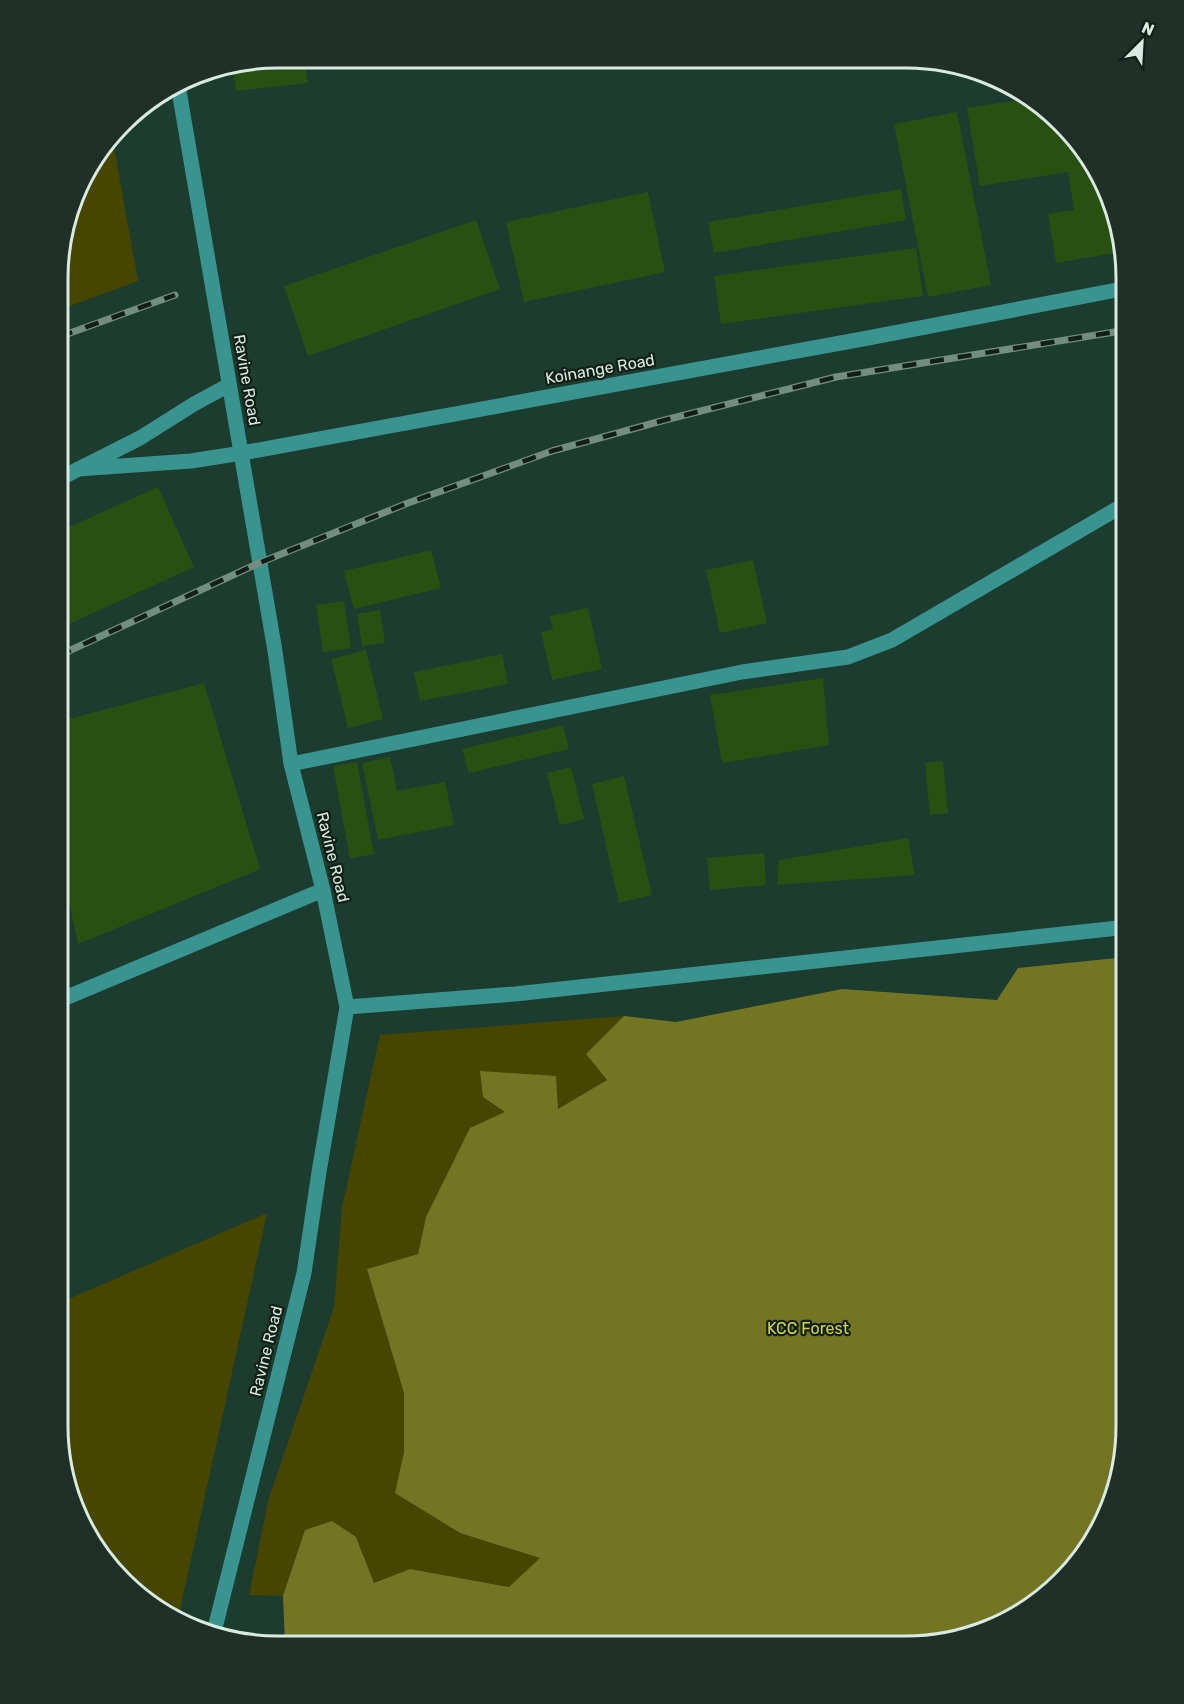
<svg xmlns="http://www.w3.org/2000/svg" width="1184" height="1704" font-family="Rubik,sans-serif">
<rect width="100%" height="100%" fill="#1b3c2e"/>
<path fill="#464600" d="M112,136L138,281L59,310V248L86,167Z
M624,1016L586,1054L607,1080L557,1110L506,1111L426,1217L418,1254L367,1269L404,1393V1452L396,1493L460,1533L541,1558L510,1587L410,1569L374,1583L356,1537L305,1530L283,1596L249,1595L268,1501L334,1307L342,1207L380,1035Z
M267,1213L178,1619L155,1610L111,1572L80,1524L57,1427V1304Z"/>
<path fill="#747522" d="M1127,957L1126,1441L1115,1498L1090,1549L1052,1593L1004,1624L907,1647L285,1645L283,1596L305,1530L332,1521L356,1537L374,1583L410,1569L509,1587L540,1558L460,1533L395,1493L404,1452V1393L367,1269L418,1254L426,1217L470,1128L505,1112L483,1097L480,1071L556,1076L558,1109L607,1080L586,1054L624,1016L676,1022L842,989L997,1000L1018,968Z"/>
<path fill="#285111" d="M305,60L308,83L236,91L233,67Z
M1030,98L1041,102L1104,180L1121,252L1056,263L1048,214L1074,210L1068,172L980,186L967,108Z
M957,112L991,285L928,297L894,124Z
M901,189L906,220L714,253L708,222Z
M648,192L665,272L524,302L506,222Z
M476,220L500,289L308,356L284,286Z
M916,248L923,296L721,324L714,276Z
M158,487L194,567L58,629V532Z
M431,550L441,588L354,609L344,571Z
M753,560L767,623L720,633L706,570Z
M344,601L351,648L323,652L316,605Z
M588,608L602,669L552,680L541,632L553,629L550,616Z
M380,610L385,643L362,646L357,614Z
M366,650L383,719L348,728L331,659Z
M502,654L508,684L420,701L414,672Z
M823,678L829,745L722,763L710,695Z
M204,683L260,869L78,944L66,888L58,889V722Z
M563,725L569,749L469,773L462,749Z
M390,757L397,791L445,782L454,825L378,840L362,763Z
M943,761L948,813L930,815L925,763Z
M357,762L374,854L350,859L333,766Z
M571,767L584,819L560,825L547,773Z
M624,776L652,895L619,903L592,784Z
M908,838L915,875L777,885L779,860Z
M764,853L766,885L710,890L707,858Z"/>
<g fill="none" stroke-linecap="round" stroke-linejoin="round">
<path stroke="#39938f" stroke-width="15" d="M178,85L275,651L291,764L323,890L347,1007L319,1172L304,1273L214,1632
M78,469L191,461L242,453L868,338L1127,288
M59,479L140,438L194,404L229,385
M291,764L742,672L848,657L892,640L1127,503
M58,1001L323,890
M347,1007L515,994L1127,927"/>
<defs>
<path id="rail" d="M59,337L175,295
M58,656L259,563L408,503L552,451L665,420L836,377L1127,330"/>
</defs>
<use href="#rail" stroke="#738d81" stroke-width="7"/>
<use href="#rail" stroke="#111f19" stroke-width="4.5" stroke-dasharray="14" stroke-linecap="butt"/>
</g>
<g text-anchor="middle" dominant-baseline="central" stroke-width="4.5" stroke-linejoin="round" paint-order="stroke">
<g font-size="16" fill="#d8eae1" stroke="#111f19">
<text transform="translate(600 369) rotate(-10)">Koinange Road</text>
<text transform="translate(247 380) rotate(80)">Ravine Road</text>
<text transform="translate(333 857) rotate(76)">Ravine Road</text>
<text transform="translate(266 1351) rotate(-76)">Ravine Road</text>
</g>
<g font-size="16" fill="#d5d648" stroke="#111f19">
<text x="808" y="1328">KCC Forest</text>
</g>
</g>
<path d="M0 0H1184V1704H0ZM278 68H906A210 210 0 0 1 1116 278V1426A210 210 0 0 1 906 1636H278A210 210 0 0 1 68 1426V278A210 210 0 0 1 278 68Z" fill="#212f29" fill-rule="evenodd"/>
<path fill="none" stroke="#d8eae1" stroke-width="3" d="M278 68H906A210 210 0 0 1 1116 278V1426A210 210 0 0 1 906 1636H278A210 210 0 0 1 68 1426V278A210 210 0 0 1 278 68Z"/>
<g transform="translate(1142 42) rotate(24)" stroke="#111f19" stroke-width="4.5" paint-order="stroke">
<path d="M0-4.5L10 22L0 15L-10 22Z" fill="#d8eae1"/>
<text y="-9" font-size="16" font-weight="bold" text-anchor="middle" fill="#d8eae1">N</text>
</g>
</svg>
